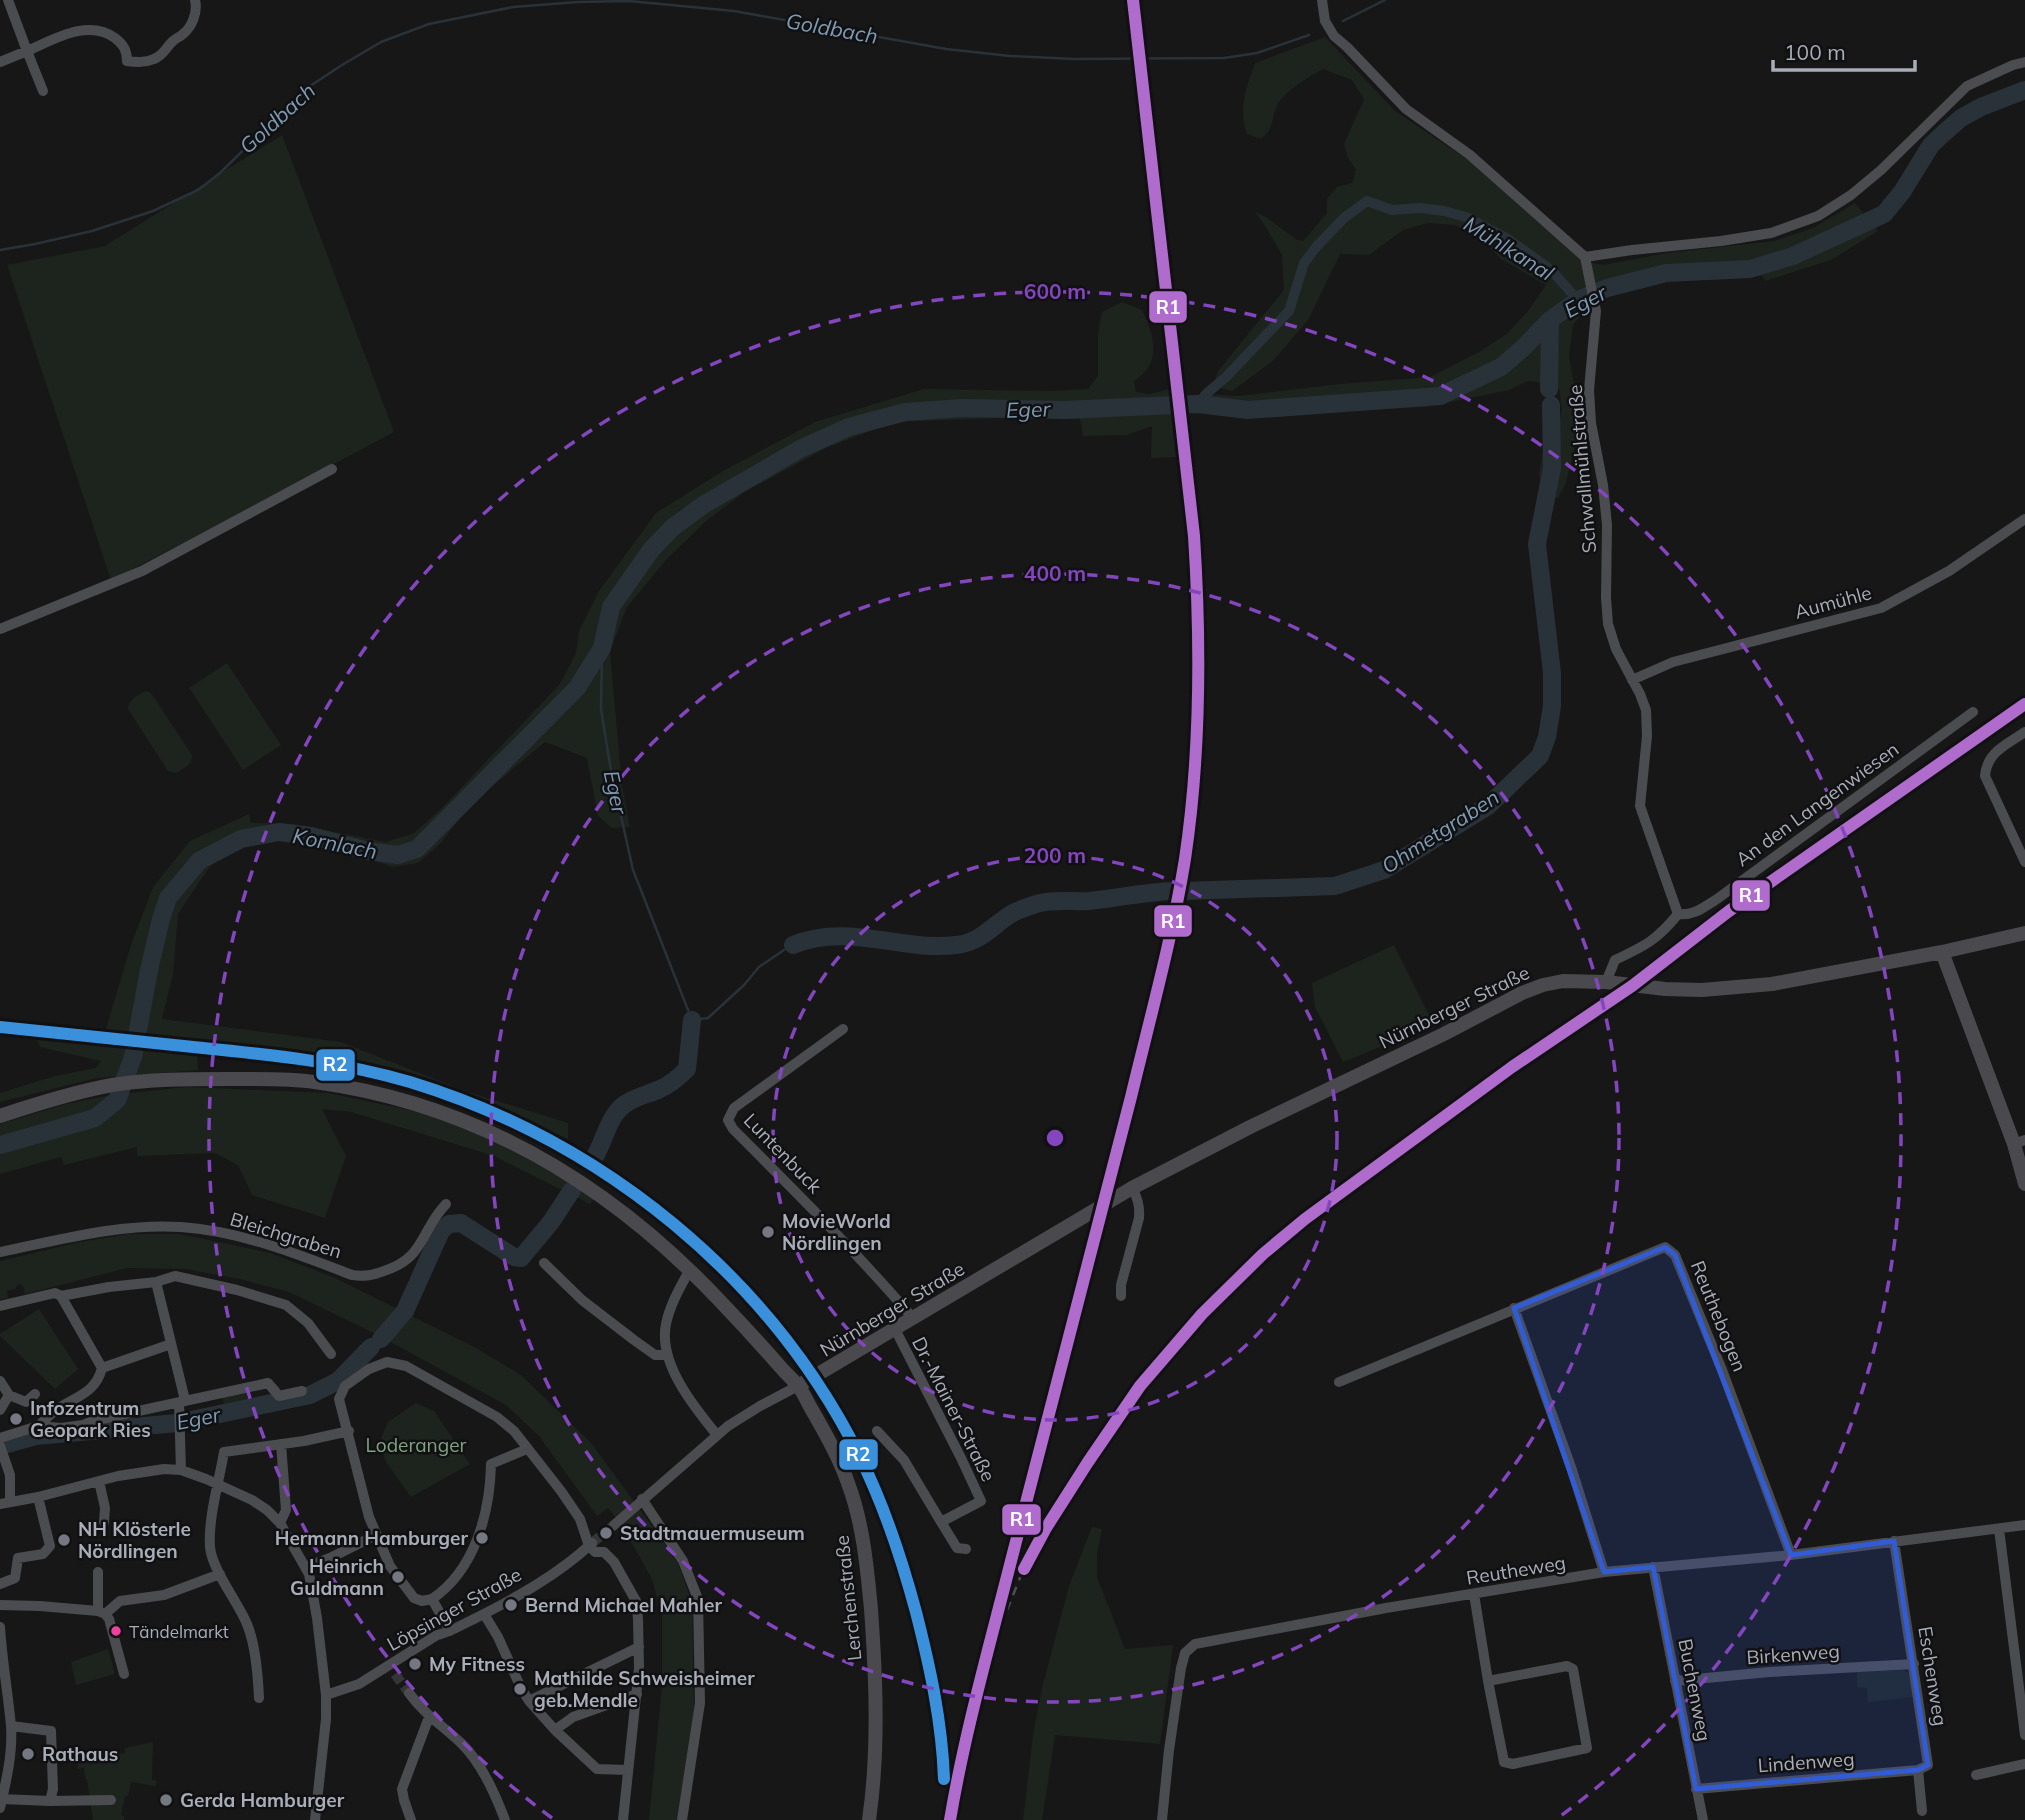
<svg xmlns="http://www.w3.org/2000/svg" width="2025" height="1820" font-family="Mulish,sans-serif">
<rect width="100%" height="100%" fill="#171717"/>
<path fill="#1d241e" d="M1325,37L1395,111L1477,166L1568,244L1581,261L1603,265L1667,253L1774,241L1813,228L1855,203L1878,231L1831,260L1765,281L1762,276L1687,277L1609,297L1582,314L1573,325L1569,356L1578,407L1575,444L1566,483L1558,498L1544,497L1539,474L1544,445L1559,423L1562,410L1559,389L1542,383L1528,381L1509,390L1425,407L1237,416L1225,410L1200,412L1199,394L1239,396L1340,384L1430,377L1479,352L1507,334L1528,311L1546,285L1501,259L1479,237L1455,225L1428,223L1403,230L1369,255L1340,254L1308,320L1274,360L1232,391L1213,386L1218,371L1284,290L1282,255L1267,229L1255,212L1266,217L1297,240L1303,241L1327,213V199L1337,187L1352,183L1356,170L1347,156L1344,144L1364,99L1352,80L1323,69C1310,76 1285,91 1278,104C1270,119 1276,126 1261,139L1247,134C1238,108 1246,89 1255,63Z
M282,135L394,432L238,515L111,580L7,265L105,246Z
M1122,302L1142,310C1154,335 1163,363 1134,381L1136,392L1150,394L1174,388L1180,457L1151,458L1152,426L1127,435L1083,436L1080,419L1028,417L894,422L826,448L743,493L705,522L666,560L627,607L610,652L622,786L630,827L612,828L598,816L587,758L545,742L470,805L441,843L418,863L392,867L360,855L281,839L244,846L212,863L178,914L173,974L162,1019L341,1042L465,1091L568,1123V1139L377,1066L286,1052L105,1032L131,945L153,887L190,841L249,814L251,823L292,824L386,842L414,833L442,808L560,684L576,653L579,631L599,591L656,513L723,471L815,422L924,389L1054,391L1088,389L1098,376V334L1102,312Z
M227,663L281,745L243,770L189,688Z
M147,691L151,693L192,755C193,765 183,769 176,773L168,771L128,709C128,700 139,693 147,691Z
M1394,945L1434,1025L1343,1062L1315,1007L1312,983Z
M36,1037L197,1053L198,1070L97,1078L0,1102V1093L55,1076L96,1068L101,1061L40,1047Z
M186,1087L328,1093L428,1114L486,1136L596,1197L590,1204L494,1156L351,1112L322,1109L346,1156L325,1218L252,1195L238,1165L215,1153L137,1156V1147L64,1165L61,1157L0,1174V1124L66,1104L111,1095Z
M129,1234H180L237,1246L270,1253L333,1277L474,1347L521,1375L591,1443L663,1541L678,1564L692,1602L694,1712L680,1820H649L662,1687V1615L652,1579L633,1545L620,1531L624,1528L608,1508L597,1516L539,1436L506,1405L376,1334L289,1292L240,1279L185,1269L127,1268L25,1294L23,1286L18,1284L15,1289L7,1291L8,1298L0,1299V1261L80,1242Z
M39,1309L78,1369L55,1389L0,1336V1334Z
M247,1390L250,1406L226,1412L222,1396Z
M416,1403L434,1411L470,1464L411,1497L386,1462L379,1443L388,1422Z
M1092,1527L1102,1529L1097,1554V1577L1125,1649L1173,1645L1160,1744L1055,1735L1042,1820H1023L1033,1735L1042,1688L1069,1586Z
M108,1649L115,1674L76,1685L71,1662Z
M1903,1670L1910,1674L1913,1697L1868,1702L1867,1688L1857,1687V1672Z
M153,1742L152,1780L157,1781L155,1786L131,1782L128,1796H125L121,1815L124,1816V1820H93L87,1779H85L84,1768L78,1769L77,1762L97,1758V1757L125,1753V1748Z"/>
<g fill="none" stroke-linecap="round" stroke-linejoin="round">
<path stroke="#2a3239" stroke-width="2.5" d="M1343,21L1385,0
M0,250L35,244L92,231L153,211L198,190L220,173L307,88L342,65L381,42L429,24L513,7L578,2L629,1L734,11L946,49L1010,56L1075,59L1224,58L1257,53L1309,35
M602,648L601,709L611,771L633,870L692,1020L708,1018L744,985L759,967L784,950
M226,1414L230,1408L246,1405L251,1409"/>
<path stroke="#2a3239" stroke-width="10" d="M1198,404L1206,394L1226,377L1289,311L1304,263L1317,246L1344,218L1367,201L1392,210L1420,208L1444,211L1466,217L1508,239L1551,270L1578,300"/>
<path stroke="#2a3239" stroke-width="18" d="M1549,389L1550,320
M1183,891L1335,886L1384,870L1488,806L1540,756L1547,737L1552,706V673L1537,544L1552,468L1551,405
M793,945C848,922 902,952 956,945C980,943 992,926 1011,914C1018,910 1028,907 1036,904C1051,899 1072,902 1089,901C1117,898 1145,892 1174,891
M0,1145L95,1118L117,1100L133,1057L149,970L161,919L168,898L199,861L241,839L279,832L311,836L368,851L398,855L417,849L577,688L602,648L611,607L651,550L672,528L703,505L800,449L849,427L905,412L962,408L1064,410L1198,404L1248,410L1440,396L1501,367L1523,348L1550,320L1578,300L1607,288L1666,273L1750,269L1793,256L1884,214L1902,192L1931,145L1945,132L1961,118L1981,107L2025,90
M594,1158C603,1144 606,1126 616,1113C627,1098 645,1096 660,1089C670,1085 679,1077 687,1069L692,1020
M381,1339L405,1311L441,1231L449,1224L461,1223L514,1257L521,1258L551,1222L572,1190
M7,1444L36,1436L177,1423L310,1395L338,1381L371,1347"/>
<path stroke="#343537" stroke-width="10" stroke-dasharray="10 5" stroke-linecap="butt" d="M592,1543L613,1526
M395,1674L409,1693"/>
<path stroke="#4b4c50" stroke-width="10" d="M1322,0L1325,21L1334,36L1347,47L1406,109L1470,155L1585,257L1596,311L1589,390L1591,423L1603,485L1607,525L1606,598L1608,624L1616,649L1640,694L1646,710L1647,736L1640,806L1678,914C1657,940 1645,946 1615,960L1606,982
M0,62L27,51L8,0
M43,91L27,51C53,40 88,18 115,38C124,45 127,51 127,61C136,62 145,63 154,59C164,55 166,47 173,41C176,38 180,37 183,34C192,27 198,12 195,0
M1585,257L1632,250L1721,241L1771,233L1818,216L1851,195L1881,170L1967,86L2013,65L2025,62
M0,629L142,571L332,469
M1632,680L1673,662L1881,608L1949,571L2025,519
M2025,732C2006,745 1987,752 1985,776L2025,862
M1678,914C1694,916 1704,907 1717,899L1973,712
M843,1029L734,1108L728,1120L733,1129C795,1191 856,1252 913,1318
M2014,1144L2025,1140
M0,1252C59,1240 121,1223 181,1227C240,1231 297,1254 352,1275C365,1277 373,1275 384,1271C426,1257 420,1231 446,1204
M544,1263L582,1300L634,1340L655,1355H667
M690,1269C681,1286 670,1304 666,1324C658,1363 694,1407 717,1435
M156,1282L185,1400
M1121,1296V1285L1139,1218C1140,1206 1138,1198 1132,1188
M0,1306L55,1293L61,1296L109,1287L156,1282L175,1276L237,1290L286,1305L308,1323L331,1354
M1514,1308L1572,1470L1604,1572
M102,1368L171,1344
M0,1381L9,1395
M1339,1382L1665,1247L1675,1255L1722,1370L1791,1555
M179,1402L181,1470
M0,1410L9,1395L26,1402L35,1394
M38,1426C45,1420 51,1413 59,1408C78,1396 96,1392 102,1368L61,1296
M877,1431L904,1460L941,1522L981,1501L961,1458L895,1329
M0,1438L38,1426L61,1428L83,1425L92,1421L268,1383L279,1396L302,1391
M0,1446L10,1475V1502
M99,1481L105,1508L104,1522
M642,1499L683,1561L698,1599L700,1703L682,1820
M0,1504L38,1497L118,1476L164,1469L181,1470L206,1479L252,1500L267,1510L280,1523L309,1574L317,1618L326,1695V1719L315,1820
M941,1522L957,1548L966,1549
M280,1523L286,1510L281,1444
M613,1526L728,1426L760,1406L798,1386
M1999,1529L2025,1735
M1894,1541L1928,1765L1918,1770L1922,1811
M306,1567L330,1558L376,1535
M1653,1567L1703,1820
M98,1572V1611
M0,1584L15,1578L18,1558L43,1554L50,1546L38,1497
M1474,1594L1488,1681L1504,1762L1513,1764L1587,1748L1573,1669L1567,1666L1488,1681
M432,1599L422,1601L414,1598L390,1566L369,1517L339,1399L345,1386L369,1369L387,1362L406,1366L497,1417L514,1431L561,1491L580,1519L589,1546L595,1552H604L614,1562L636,1601L638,1619L639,1668L623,1820
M0,1605L40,1606L98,1611L105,1614
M105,1614L120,1601L164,1595L220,1574
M105,1614L109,1619L124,1674
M484,1614L498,1637L521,1688L529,1701L555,1730L597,1769L628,1770
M0,1627C2,1660 8,1693 11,1726C13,1753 6,1782 0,1808
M450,1631L432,1599C475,1570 490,1513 491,1464L527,1449
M1675,1681L1769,1672L1914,1664
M409,1693C424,1714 443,1726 461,1743C480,1761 496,1796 505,1820
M326,1695L359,1684L437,1635C449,1633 461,1625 472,1620C514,1599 558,1575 592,1543
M259,1698C258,1675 256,1646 247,1624C238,1602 212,1570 210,1547C208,1518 219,1482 224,1452L304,1441L349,1431
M529,1701L639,1647
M555,1730L573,1717L637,1694
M1976,1775L2025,1764
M1696,1789L1918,1770
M2,1799L50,1801L53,1789L51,1731L11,1726
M50,1801L111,1800
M411,1820L404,1800L402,1789L429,1717
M1162,1820L1169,1750L1181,1668L1185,1653L1195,1644L1386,1608L1604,1572L1791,1555L2025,1525"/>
<path stroke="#4a4a4e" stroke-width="14" d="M1942,952L2014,1144L2025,1184
M0,1116C36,1104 74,1092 112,1085C149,1079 189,1079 227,1079C256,1079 286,1078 315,1082C477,1104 609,1183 720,1301C742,1324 763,1347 784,1371C789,1376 794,1381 798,1386C804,1393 807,1402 812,1410C825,1433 839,1457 848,1483C863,1523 867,1567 871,1609C876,1679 879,1751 869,1820
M798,1386L1132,1188L1252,1126L1444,1034L1522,993L1543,985L1563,981L1606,982L1665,989L1702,990L1772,984L1942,952L2025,933"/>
<path stroke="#4b4c4f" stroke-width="2.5" stroke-dasharray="9 7" stroke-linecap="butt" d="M1007,1610L1024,1568L1046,1528L1122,1410L1179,1339L1216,1299L1263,1254L1305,1219L1512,1067L1632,986L1729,911L2025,704
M950,1820C965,1731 990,1644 1012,1557C1051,1403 1092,1251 1131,1097C1150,1018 1172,939 1185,859C1201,752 1201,644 1194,536L1133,0"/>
<defs>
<path id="rail-1" d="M1024,1569L1046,1528L1088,1462L1140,1386L1202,1314L1263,1254L1305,1219L1512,1067L1632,986L1729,911L2025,704
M950,1820C965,1731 990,1644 1012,1557C1051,1403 1092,1251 1131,1097C1150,1018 1172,939 1185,859C1201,752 1201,644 1194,536L1133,0"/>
<path id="rail-2" d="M0,1027C68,1034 135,1041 203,1048C273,1055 342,1062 410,1082C603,1141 771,1277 861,1459C885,1508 902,1560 916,1612C930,1667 942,1722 944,1779"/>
</defs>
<use href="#rail-1" stroke="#111113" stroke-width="18"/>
<use href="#rail-2" stroke="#111113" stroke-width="18"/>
<use href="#rail-1" stroke="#b06ccc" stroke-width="12"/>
<use href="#rail-2" stroke="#3a90db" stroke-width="12"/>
</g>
<path fill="#325cd3" fill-opacity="0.2" stroke="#325cd3" stroke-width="5" stroke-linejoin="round" d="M1665,1247L1675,1255L1791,1555L1894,1541L1928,1765L1918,1770L1696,1789L1653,1567L1604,1572L1514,1308Z"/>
<g fill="none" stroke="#8446be" stroke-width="3.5" stroke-dasharray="12 9">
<circle cx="1055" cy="1138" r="282"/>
<circle cx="1055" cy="1138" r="564"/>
<path d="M552 1818A846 846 0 1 1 1558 1818"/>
</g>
<g fill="#757880" stroke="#111113" stroke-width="2.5">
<circle cx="768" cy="1232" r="7"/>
<circle cx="16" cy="1419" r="7"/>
<circle cx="606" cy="1533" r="7"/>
<circle cx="482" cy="1538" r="7"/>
<circle cx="64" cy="1540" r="7"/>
<circle cx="398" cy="1577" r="7"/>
<circle cx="511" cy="1605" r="7"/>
<circle cx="415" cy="1664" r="7"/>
<circle cx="520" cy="1689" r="7"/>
<circle cx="28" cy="1754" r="7"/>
<circle cx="166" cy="1800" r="7"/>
</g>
<circle fill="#f240a1" stroke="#111113" stroke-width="2.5" cx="116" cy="1631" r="6"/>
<g text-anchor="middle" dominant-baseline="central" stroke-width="5" stroke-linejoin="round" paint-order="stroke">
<g font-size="17" fill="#a8adb8" stroke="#111113" text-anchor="start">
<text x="129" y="1631">Tändelmarkt</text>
</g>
<g font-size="19" fill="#a8adb8" stroke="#111113">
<text transform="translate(1582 469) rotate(-95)">Schwallmühlstraße</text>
<text transform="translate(1833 602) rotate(-15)">Aumühle</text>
<text transform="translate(1817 804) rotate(-36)">An den Langenwiesen</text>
<text transform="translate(1454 1007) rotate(-26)">Nürnberger Straße</text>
<text transform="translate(783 1153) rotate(46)">Luntenbuck</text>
<text transform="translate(286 1235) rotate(17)">Bleichgraben</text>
<text transform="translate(892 1309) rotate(-31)">Nürnberger Straße</text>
<text transform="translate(1719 1316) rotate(68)">Reuthebogen</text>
<text transform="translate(954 1409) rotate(63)">Dr.-Mainer-Straße</text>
<text transform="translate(1516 1570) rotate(-9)">Reutheweg</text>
<text transform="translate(848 1598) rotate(-96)">Lerchenstraße</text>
<text transform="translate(454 1609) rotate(-29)">Löpsinger Straße</text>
<text transform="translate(1793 1654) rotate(-4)">Birkenweg</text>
<text transform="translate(1933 1676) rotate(81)">Eschenweg</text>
<text transform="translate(1695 1690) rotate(79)">Buchenweg</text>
<text transform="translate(1806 1762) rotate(-4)">Lindenweg</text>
</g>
<g font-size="19" font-weight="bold" fill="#a8adb8" stroke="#111113" text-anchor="start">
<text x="782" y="1221">MovieWorld<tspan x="782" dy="22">Nördlingen</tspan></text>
<text x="30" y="1408">Infozentrum<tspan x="30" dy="22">Geopark Ries</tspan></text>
<text x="78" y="1529">NH Klösterle<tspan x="78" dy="22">Nördlingen</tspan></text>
<text x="620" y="1533">Stadtmauermuseum</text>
<text x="468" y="1538" text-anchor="end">Hermann Hamburger</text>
<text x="384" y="1566" text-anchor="end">Heinrich<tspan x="384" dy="22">Guldmann</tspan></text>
<text x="525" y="1605">Bernd Michael Mahler</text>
<text x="429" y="1664">My Fitness</text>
<text x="534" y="1678">Mathilde Schweisheimer<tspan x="534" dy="22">geb.Mendle</tspan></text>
<text x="42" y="1754">Rathaus</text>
<text x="180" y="1800">Gerda Hamburger</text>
</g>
<g font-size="19" fill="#7fa381" stroke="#111113">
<text x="416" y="1445">Loderanger</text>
</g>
<g font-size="21" font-style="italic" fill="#7f9bb3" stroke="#111113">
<text transform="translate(832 28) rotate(10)">Goldbach</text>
<text transform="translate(277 118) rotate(-42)">Goldbach</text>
<text transform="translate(1509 248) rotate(32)">Mühlkanal</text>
<text transform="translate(1585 301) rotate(-28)">Eger</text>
<text transform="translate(1028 409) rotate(-2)">Eger</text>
<text transform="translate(616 792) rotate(78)">Eger</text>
<text transform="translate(1440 831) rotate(-33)">Ohmetgraben</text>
<text transform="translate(335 843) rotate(11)">Kornlach</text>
<text transform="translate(198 1418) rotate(-11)">Eger</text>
</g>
</g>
<circle cx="1055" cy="1138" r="10" fill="#8446be" stroke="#111113" stroke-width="3.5"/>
<g font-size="21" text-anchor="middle" font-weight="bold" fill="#8446be" stroke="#111113" stroke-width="5" stroke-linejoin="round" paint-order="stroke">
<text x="1055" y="299">600 m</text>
<text x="1055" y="581">400 m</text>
<text x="1055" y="863">200 m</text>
</g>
<g stroke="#111113" stroke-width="2.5">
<rect x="1148" y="290" width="40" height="34" rx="7" fill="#b06ccc"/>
<rect x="1731" y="879" width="40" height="33" rx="7" fill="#b06ccc"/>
<rect x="1153" y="904" width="40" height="34" rx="7" fill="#b06ccc"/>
<rect x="315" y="1048" width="41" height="34" rx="7" fill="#3a90db"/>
<rect x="838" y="1438" width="41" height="33" rx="7" fill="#3a90db"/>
<rect x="1001" y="1503" width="41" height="33" rx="7" fill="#b06ccc"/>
</g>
<g font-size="19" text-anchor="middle" font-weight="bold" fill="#fff">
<text x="1168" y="314">R1</text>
<text x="1751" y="902">R1</text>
<text x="1173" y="928">R1</text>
<text x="335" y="1071">R2</text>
<text x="858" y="1461">R2</text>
<text x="1022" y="1526">R1</text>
</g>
<path d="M1773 60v10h142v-10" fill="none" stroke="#a8adb8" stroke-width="3.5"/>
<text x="1784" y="60" font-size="21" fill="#a8adb8" stroke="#111113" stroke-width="5" paint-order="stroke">100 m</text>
</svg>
